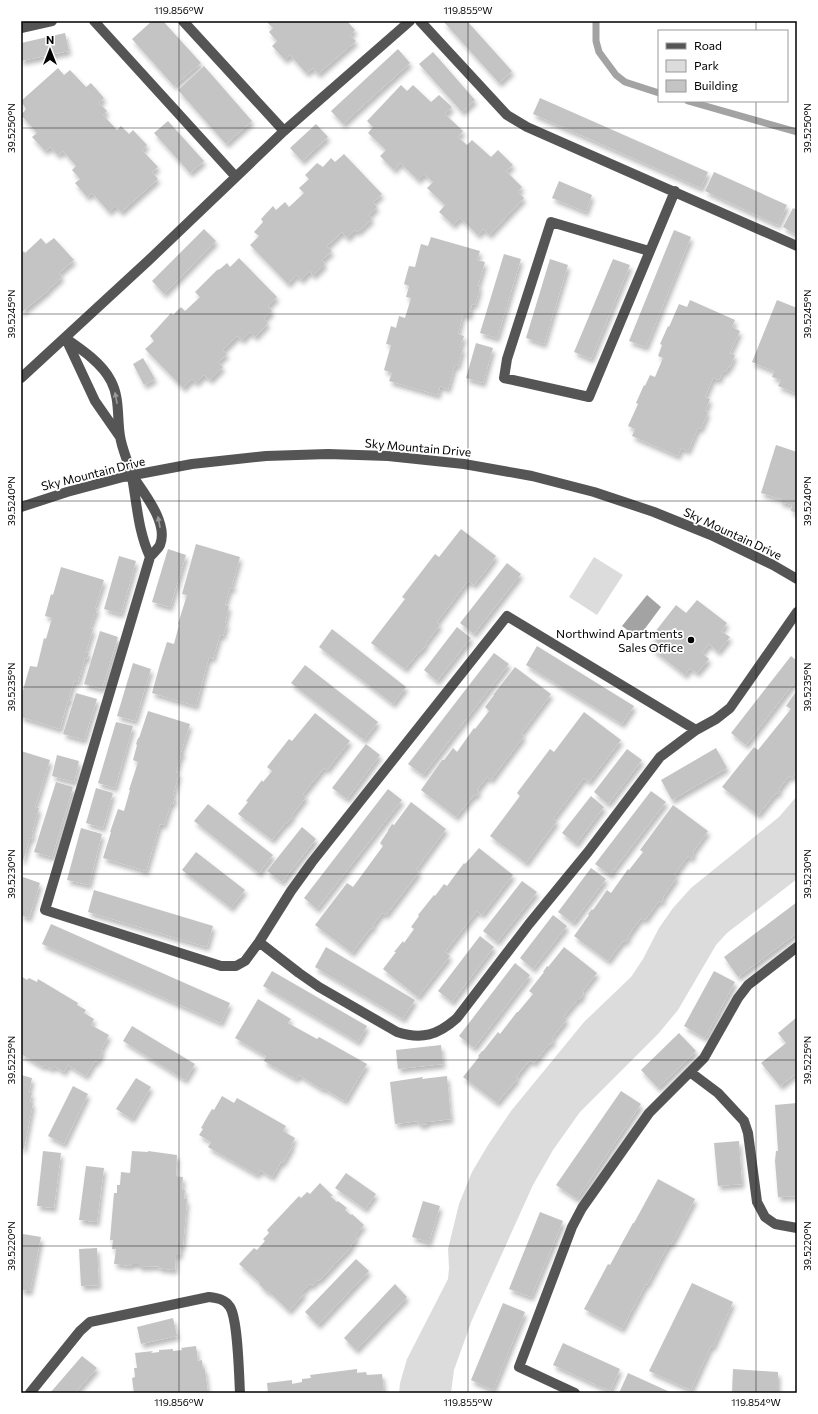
<svg xmlns="http://www.w3.org/2000/svg" width="818" height="1414" font-family="Commissioner,sans-serif">
<defs>
<filter id="shadow"><feDropShadow dx="2.5" dy="4.5" stdDeviation="2" flood-color="#0004"/></filter>
</defs>
<rect width="100%" height="100%" fill="#fff"/>
<path fill="#dcdcdc" d="M594,557L623,575L597,615L569,597Z
M797,796V879L727,933L716,945L678,1010L658,1034L580,1112L553,1150L533,1185L472,1320L454,1370L451,1393H399L400,1383L407,1359L448,1279L449,1268L448,1249L459,1204L472,1172L488,1145L511,1111L584,1022L631,977L643,959L659,928L673,908L691,888L779,817Z"/>
<path fill="#a3a3a3" d="M647,595L661,607L638,638L622,626Z"/>
<g fill="none" stroke-linecap="round" stroke-linejoin="round">
<path stroke="#a3a3a3" stroke-width="7" d="M596,21V41L599,52L616,75L625,82L659,93
M688,101L797,132"/>
</g>
<path fill="#c4c4c4" filter="url(#shadow)" d="M152,21H163L201,63L174,86L132,39Z
M266,21H347L355,30L350,35L356,41L318,74L313,68L306,73L290,55L285,60L272,46L277,41L269,32L273,28Z
M443,21H467L512,71L499,83Z
M65,33L69,51L21,61V43Z
M398,49L410,63L343,124L331,111Z
M433,52L475,100L462,112L419,64Z
M204,66L252,121L226,144L178,90Z
M58,68L64,75L70,70L86,87L91,83L104,98L99,103L107,111L103,115L117,130L121,126L129,134L133,130L147,145L142,150L158,167L152,172L158,179L121,212L115,206L109,212L92,193L87,197L75,183L80,179L72,170L76,166L63,151L58,155L50,147L45,151L32,137L37,133L21,115L26,109L21,101Z
M401,85L407,91L413,85L431,102L439,95L452,107L445,114L463,131L458,137L467,145L472,140L491,157L498,150L513,165L506,171L522,187L518,192L524,198L489,235L483,229L478,235L460,218L453,225L439,212L445,205L427,188L433,182L424,174L418,180L400,163L394,170L380,156L386,150L368,133L373,127L367,121Z
M540,98L708,172L701,188L533,114Z
M168,121L204,161L190,173L154,133Z
M316,124L328,137L302,161L290,148Z
M344,154L382,194L373,202L377,207L369,215L372,219L358,232L355,230L347,238L342,232L327,246L332,251L322,260L325,264L313,276L310,271L301,280L296,275L288,284L250,245L259,236L254,232L263,222L261,219L273,206L276,210L285,202L289,207L304,193L299,188L309,179L305,175L317,163L323,167L331,158L335,162Z
M714,172L787,205L778,225L705,191Z
M559,181L592,195L586,212L552,198Z
M793,208L797,210V235L783,227Z
M204,229L216,241L164,294L152,281Z
M674,230L691,237L646,347L629,341Z
M431,237L480,251L477,260L485,262L478,286L480,287L475,305L472,304L469,316L463,314L458,334L464,336L460,348H463L458,366L455,365L448,389L440,386L438,395L389,381L392,373L384,370L391,345L386,344L391,326L396,328L399,316L405,318L411,298L406,297L409,286L404,284L409,266L415,267L421,244L428,246Z
M41,238L46,244L54,238L74,260L59,273L62,277L48,290H49L21,313V254L24,251L25,253Z
M504,254L521,259L497,338L480,333Z
M239,258L277,297L268,306L272,311L264,319L268,323L255,337L250,332L242,340L237,336L223,350L227,354L218,362L223,367L210,380L204,375L196,383L192,379L183,388L145,349L154,341L150,336L171,313L173,315L181,307L185,311L200,297L195,292L217,270L220,269L227,263L230,267Z
M550,259L568,265L544,344L526,338Z
M613,259L630,265L591,359L574,352Z
M690,300L735,320L732,327L740,331L730,353L735,355L730,367L729,366L726,372L723,371L719,380L713,378L705,397L710,399L705,411L708,412L701,429L698,428L688,451L681,448L678,456L632,436L635,429L628,426L638,404L636,403L644,385L645,386L650,375L655,377L663,358L658,356L662,345L660,344L668,326L669,327L679,304L687,307Z
M777,300L797,308V388L795,393L778,386L781,380L772,377L774,371L752,362Z
M476,343L493,348L483,383L466,378Z
M143,358L155,379L144,385L133,364Z
M776,445L797,452V513L791,511L792,505L780,502L781,499L761,493Z
M461,529L496,556L487,569L474,585L468,581L437,622L440,625L425,644H427L421,651L418,653L405,669L371,643L405,599L402,597L435,554L439,557Z
M196,544L240,557L232,585H234L233,589L230,588L225,605L229,606L225,623H227L223,636L220,635L213,659L209,657L196,706L152,693L160,664L167,642L174,644L179,625L178,624L187,595L182,594Z
M168,549L186,555L170,607L152,602Z
M119,556L136,561L121,614L104,609Z
M507,563L521,574L474,634L460,623Z
M61,567L104,580L95,608L97,609L96,613H95L90,628L93,629L86,652L89,653L87,659L85,658L78,682L74,681L69,697H71L70,701L68,700L60,729L21,717V697L30,666L37,667L44,638L46,639L52,618L45,616L51,594L53,595Z
M697,600L727,623L721,631L730,637L718,652L709,644L702,653L709,659L697,673L690,668L685,675L652,649L658,642L651,637L676,605L686,613Z
M457,627L471,638L437,681L424,670Z
M332,629L406,687L393,704L319,647Z
M100,631L118,637L102,689L84,684Z
M537,646L634,706L622,724L526,665Z
M494,653L509,664L423,775L408,764Z
M791,656L797,661V679L746,745L731,733Z
M133,663L151,669L135,721L117,716Z
M305,665L378,722L364,740L291,683Z
M515,667L551,694L521,734L524,736L491,780L487,777L477,790L479,791L476,796L474,795L456,817L421,790L442,760H444L453,748L457,752L474,728L475,729L489,711L485,707L494,695H493Z
M797,690V771L792,778L789,776L779,789L780,790L778,794L776,793L758,815L722,787L754,747L758,750L791,709L786,706Z
M76,693L97,699L84,740L63,734Z
M148,711L190,724L181,752H183V755H181L176,772L179,773L173,796H175L173,804L171,803L164,825L160,824L146,871L103,858L111,832H110L118,809L124,811L130,790H129L138,762L133,760L137,745L136,744L138,738H139Z
M584,712L621,740L589,782L584,778L553,819L557,821L526,863L490,836L520,796L517,793L550,749L554,752Z
M315,713L350,741L327,770L324,768L303,794L306,797L292,815L293,816L287,823L285,824L272,840L238,814L248,802L246,801L262,780L263,782L272,771L267,767L289,739L292,741Z
M116,722L133,726L115,788L98,783Z
M366,744L380,755L347,799L332,788Z
M716,748L727,768L672,800L661,780Z
M627,749L642,760L608,804L594,792Z
M21,751L50,760L35,807L39,808L32,832H33L32,839L30,838L23,861L21,860Z
M57,755L79,761L74,782L52,776Z
M56,782L73,787L52,857L34,852Z
M96,788L113,793L103,828L86,823Z
M388,789L402,800L317,909L304,898Z
M651,791L666,802L610,875L595,864Z
M591,796L604,807L576,844L562,833Z
M411,802L446,829L416,870L419,872L386,915L382,913L373,925L374,926L372,929L371,928L352,953L315,925L347,883L353,887L383,846L380,843L388,831V830L392,824L394,825Z
M208,804L273,855L259,873L194,821Z
M673,805L708,831L693,852L694,854L691,859L688,856L674,875L677,877L663,897L664,898L661,903L659,901L645,920L641,918L628,936L629,937L625,942L623,941L608,961L574,936L589,915L588,914L592,909L593,910L607,890L611,893L628,869L629,870L643,852L640,850Z
M302,827L316,839L282,882L267,871Z
M81,828L102,834L89,885L67,880Z
M479,848L513,875L482,915L477,911L445,952L450,956L418,997L383,969L396,952H394L403,941L404,943L414,929L411,927L419,916L418,915L434,895L435,896L444,884L447,886L464,863L465,864Z
M196,852L245,890L231,908L182,870Z
M591,868L606,879L573,923L558,912Z
M23,877L40,883L29,918L21,915V883Z
M522,881L537,892L497,942L483,931Z
M94,890L213,926L207,947L88,912Z
M797,902V933L738,977L724,957Z
M553,915L567,926L533,969L520,958Z
M51,924L230,1003L221,1023L42,944Z
M480,936L494,947L452,1002L438,991Z
M326,947L415,1000L403,1019L315,967Z
M564,947L597,973L582,992L584,993L579,1000H577L563,1017L567,1019L552,1038L554,1040L550,1045L549,1044L534,1063L530,1060L516,1077L518,1078L497,1103L463,1077L479,1057L478,1056L482,1051H483L498,1032L500,1034L517,1012H518L533,994L529,991L544,972H543L547,966L548,967Z
M515,963L530,975L474,1048L459,1036Z
M272,971L367,1026L358,1042L263,986Z
M714,971L735,982L705,1038L684,1026Z
M21,976L27,980L29,978L37,982L38,979L78,1003L77,1005L86,1010L84,1013L94,1019L91,1025L109,1035L101,1050L103,1051L97,1062L95,1061L86,1076L68,1065L64,1072L54,1066L52,1069L44,1065L43,1067L21,1054Z
M258,999L291,1019L288,1023L317,1039L319,1037L367,1064L345,1101L323,1088V1090L299,1075L296,1079L264,1061L266,1056L235,1038Z
M797,1017V1073L780,1086L761,1063L786,1043L778,1033Z
M132,1026L195,1064L185,1080L123,1041Z
M679,1033L696,1051L658,1088L641,1070Z
M441,1045L443,1064L398,1069L396,1050Z
M21,1075L32,1078L29,1093H32L30,1102L33,1103L24,1149L21,1148Z
M447,1076L451,1119L427,1122V1124L419,1125L418,1121L395,1124L390,1082L423,1077L422,1079Z
M136,1078L151,1087L132,1119L116,1109Z
M73,1086L88,1094L64,1144L48,1136Z
M621,1091L641,1104L577,1199L556,1185Z
M222,1096L234,1103L237,1098L286,1126L283,1131L295,1138L291,1145H293L283,1163L281,1162L272,1177L260,1170L257,1175L208,1147L211,1142L199,1135L203,1129L201,1128L206,1119L212,1109L214,1110Z
M797,1103V1196L778,1197L775,1161L776,1151H778L775,1105Z
M739,1141L742,1184L718,1186L714,1143Z
M43,1151L61,1153L54,1208L37,1206Z
M132,1151L148,1152V1151L177,1155L176,1176L183,1177L182,1189L185,1190L184,1199H187L183,1246H181L180,1255H176L175,1270L158,1268L159,1266L139,1267V1264H131L132,1266L114,1264L116,1249H112L113,1240H110L114,1193H117V1185H120L121,1172L130,1173Z
M86,1166L104,1168L97,1222L79,1220Z
M346,1173L376,1194L365,1209L335,1188Z
M658,1179L695,1199L672,1243L669,1244L647,1285L646,1284L622,1329L584,1309L608,1264L610,1265L633,1223H634Z
M320,1183L333,1196H330L337,1202L338,1201L347,1208L345,1210L351,1215L352,1214L364,1225L355,1236L357,1238L351,1245L352,1246L319,1281L318,1279L312,1286L310,1284L301,1293H305L289,1311L268,1291L267,1292L259,1284L260,1283L239,1264L254,1248L257,1250L265,1241L263,1239L269,1233L267,1230L299,1196L301,1198L307,1192L310,1194Z
M423,1201L440,1206L429,1242L412,1237Z
M540,1212L563,1221L531,1297L509,1289Z
M23,1234L41,1237L30,1291L21,1290V1244Z
M97,1248L99,1285L81,1286L79,1249Z
M356,1259L369,1271L318,1325L305,1312Z
M692,1283L733,1302L713,1347L711,1346L691,1390L649,1371Z
M395,1284L407,1297L356,1350L344,1338Z
M503,1303L525,1312L493,1390L471,1380Z
M173,1318L177,1336L141,1344L137,1327Z
M563,1343L620,1369L610,1391L553,1365Z
M196,1346L198,1361L202,1360L203,1369H205L208,1393H134L132,1378L135,1377L134,1368H137L135,1353L153,1351L151,1353L159,1352V1350L173,1349V1351L182,1350L181,1348Z
M82,1356L97,1368L75,1393H50Z
M357,1369V1373L366,1372L367,1375L382,1374L384,1391L382,1390V1393H268L267,1383L292,1380V1384L302,1382V1379L311,1378L310,1375Z
M733,1369L778,1372V1393H732Z
M628,1373L672,1393H619Z"/>
<g fill="none" stroke-linecap="round" stroke-linejoin="round">
<path stroke="#555" stroke-width="10" d="M94,21L236,177
M183,21L284,131
M420,21L507,115L527,127L797,246
M21,28L52,21
M649,251L551,222L507,359L504,378L589,397L675,191
M65,338C81,349 102,363 111,381C120,398 117,418 120,436C122,450 129,463 132,477C137,504 138,531 150,557
M66,339L95,401L120,437
M21,378L149,260L284,131L410,21
M132,475C143,492 169,523 160,545C158,549 153,553 150,557L45,910L221,966H236L245,961L259,942L291,891L312,862L507,616L696,730
M21,507L67,492L123,477L192,464L266,456L328,454L388,456L464,464L532,476L594,492L654,512L711,535L773,565L797,579
M259,942L299,973L319,987L397,1032C422,1040 438,1035 457,1018L529,924L588,852L660,757L696,730L716,719L730,708L797,612
M690,1072L718,1093L744,1121L748,1133L757,1202L765,1217L775,1224L797,1228
M30,1393L80,1331L90,1322L209,1297C217,1298 225,1299 230,1307C238,1320 239,1375 240,1393
M575,1393L519,1367L572,1227L582,1208L649,1113L704,1058L738,998L748,985L797,947"/>
</g>
<defs><path id="oneway-solid" d="M-6-.8H1V-3.2L6.5 0L1 3.2V.8H-6Z"/></defs>
<g fill="#999">
<use href="#oneway-solid" transform="translate(116 398) rotate(-101)"/>
<use href="#oneway-solid" transform="translate(159 522) rotate(-101)"/>
</g>
<path fill="none" stroke="#000" stroke-width="1" stroke-opacity="0.45" d="M179,21V1393M468,21V1393M756,21V31M756,101V1393M21,128H797M21,314H797M21,501H797M21,687H797M21,874H797M21,1060H797M21,1246H797"/>
<circle fill="#000" stroke="#fff" stroke-width="1.5" cx="691" cy="640" r="4"/>
<g text-anchor="middle" dominant-baseline="central" stroke-width="3.5" stroke-linejoin="round" paint-order="stroke">
<g font-size="12" fill="#000" stroke="#fff">
<text transform="translate(418 447) rotate(5)">Sky Mountain Drive</text>
<text transform="translate(93 473) rotate(-14)">Sky Mountain Drive</text>
<text transform="translate(733 533) rotate(25)">Sky Mountain Drive</text>
</g>
<g font-size="12" fill="#000" stroke="#fff" text-anchor="end">
<text x="683" y="633">Northwind Apartments<tspan x="683" dy="14">Sales Office</tspan></text>
</g>
</g>
<rect width="818" height="1414" fill="none" stroke="#ffffff" stroke-width="44"/>
<rect x="658" y="30" width="130" height="72" fill="#ffffff" stroke="#999999"/>
<rect x="666" y="43" width="20" height="6" fill="#555555" stroke="#999999"/>
<text x="694" y="50" font-size="12" fill="#000000">Road</text>
<rect x="666" y="60" width="20" height="12" fill="#dcdcdc" stroke="#999999"/>
<text x="694" y="70" font-size="12" fill="#000000">Park</text>
<rect x="666" y="80" width="20" height="12" fill="#c4c4c4" stroke="#999999"/>
<text x="694" y="90" font-size="12" fill="#000000">Building</text>
<g transform="translate(50 50)" stroke="#ffffff" stroke-width="3" paint-order="stroke">
<path d="M0-3L7 15L0 10L-7 15Z" fill="#000000"/>
<text y="-6" font-size="11" font-weight="bold" text-anchor="middle" fill="#000000">N</text>
</g>
<rect x="22" y="22" width="774" height="1370" fill="none" stroke="#000" stroke-width="1.5"/>
<g font-size="10" text-anchor="middle" fill="#000">
<text x="179" y="14">119.856°W</text>
<text x="468" y="14">119.855°W</text>
<text transform="translate(11 128) rotate(-90)" y="4">39.5250°N</text>
<text transform="translate(807 128) rotate(-90)" y="4">39.5250°N</text>
<text transform="translate(11 314) rotate(-90)" y="4">39.5245°N</text>
<text transform="translate(807 314) rotate(-90)" y="4">39.5245°N</text>
<text transform="translate(11 501) rotate(-90)" y="4">39.5240°N</text>
<text transform="translate(807 501) rotate(-90)" y="4">39.5240°N</text>
<text transform="translate(11 687) rotate(-90)" y="4">39.5235°N</text>
<text transform="translate(807 687) rotate(-90)" y="4">39.5235°N</text>
<text transform="translate(11 874) rotate(-90)" y="4">39.5230°N</text>
<text transform="translate(807 874) rotate(-90)" y="4">39.5230°N</text>
<text transform="translate(11 1060) rotate(-90)" y="4">39.5225°N</text>
<text transform="translate(807 1060) rotate(-90)" y="4">39.5225°N</text>
<text transform="translate(11 1246) rotate(-90)" y="4">39.5220°N</text>
<text transform="translate(807 1246) rotate(-90)" y="4">39.5220°N</text>
<text x="179" y="1406">119.856°W</text>
<text x="468" y="1406">119.855°W</text>
<text x="756" y="1406">119.854°W</text>
</g>
</svg>
